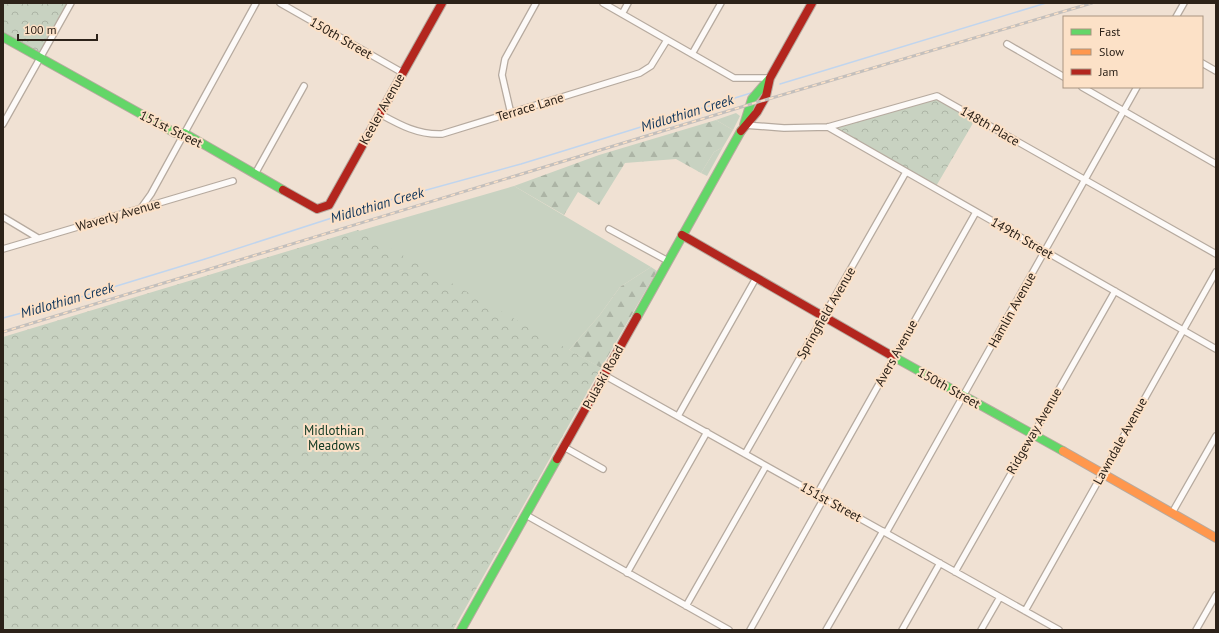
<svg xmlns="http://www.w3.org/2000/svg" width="1219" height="633" font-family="'PT Sans',sans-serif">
<defs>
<pattern id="forest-firs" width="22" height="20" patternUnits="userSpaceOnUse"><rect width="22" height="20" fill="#c8d2c1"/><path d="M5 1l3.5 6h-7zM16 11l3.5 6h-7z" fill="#acb4a5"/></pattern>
<pattern id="park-crowns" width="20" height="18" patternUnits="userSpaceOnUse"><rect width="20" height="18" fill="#c8d2c1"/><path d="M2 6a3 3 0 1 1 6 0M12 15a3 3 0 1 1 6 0" fill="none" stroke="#acb4a5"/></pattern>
</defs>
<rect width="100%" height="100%" fill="#f0e1d3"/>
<path fill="#c8d2c1" d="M736,113L740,116L733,130L716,120Z
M723,147L707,176L701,173L714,152Z
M514,186L651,267L620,287L599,316L569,350L601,368L321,242Z"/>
<path fill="url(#forest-firs)" d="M716,120L733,130L723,147L714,152L701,173L676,159L625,163L599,205L578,192L564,215L514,186L599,155Z
M651,267L657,271L601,368L569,350L599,316L620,287Z"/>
<path fill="url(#park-crowns)" d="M3,3H71L40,58L3,37Z
M937,96L976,118L935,188L828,127Z
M358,230L601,368L453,630H3V337Z"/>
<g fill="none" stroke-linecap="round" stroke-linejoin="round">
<path stroke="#c0d5ee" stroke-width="1.5" d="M780,84L1046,3
M3,318L74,299L205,259L372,205L521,164L751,93"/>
<defs>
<path id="street" d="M280,3L403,73
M603,3L734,78H770
M622,14L628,3
M1176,17L1184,3
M1007,44L1064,77
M692,54L721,3
M1202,63L1216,71
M1082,87L1216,164
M380,114C400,125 418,135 442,134L640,73L651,66L667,40
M511,114L502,75L505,59L536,3
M3,124L71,3
M744,125L784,128L828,127L937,96L1216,254
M828,127L1216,349
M255,174L304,86
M141,208L151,194L256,3
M3,217L38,238
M609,229L668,261
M3,249L233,181
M604,375L1059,630
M678,416L756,278
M564,447L603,469
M745,454L906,172
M817,494L976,212
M1172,513L1216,436
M526,515L729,630
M886,533L1137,87
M955,572L1115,291
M627,573L707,432
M686,606L766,466
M1025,611L1216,272
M750,630L824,498
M826,630L883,531
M902,630L940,563
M981,630L1000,597
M1196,630L1216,595"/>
<path id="fast" d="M3,37L175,133H184L283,190
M744,125L752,99L769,79
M637,317L741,131
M894,357L1063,451
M461,630L557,459"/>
<path id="slow" d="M1063,451L1216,538"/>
<path id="jam" d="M741,131L757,112L766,96L770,78L812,3
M283,190L317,209L329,205L442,3
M682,235L894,357
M557,459L637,317"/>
</defs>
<use href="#street" stroke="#b6aa9f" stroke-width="8"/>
<use href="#fast" stroke="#b6aa9f" stroke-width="10"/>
<use href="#slow" stroke="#b6aa9f" stroke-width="10"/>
<use href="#jam" stroke="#b6aa9f" stroke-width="10"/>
<use href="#street" stroke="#fdfaf8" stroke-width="5.5"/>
<use href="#fast" stroke="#63d668" stroke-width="8"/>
<use href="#slow" stroke="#ff974d" stroke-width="8"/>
<use href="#jam" stroke="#b3261e" stroke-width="8"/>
<defs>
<path id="rail" d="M3,332L748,105L1092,3"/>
</defs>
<use href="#rail" stroke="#c3bfbc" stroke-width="3"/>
<use href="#rail" stroke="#fce1c7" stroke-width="1.5" stroke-dasharray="4.5" stroke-linecap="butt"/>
</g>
<g text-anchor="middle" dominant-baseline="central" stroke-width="4" stroke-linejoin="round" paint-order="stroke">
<g font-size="13" fill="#2c2219" stroke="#fce1c7">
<text transform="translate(341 38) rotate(30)">150th Street</text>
<text transform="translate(530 107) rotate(-17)">Terrace Lane</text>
<text transform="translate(382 109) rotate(-61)">Keeler Avenue</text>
<text transform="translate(990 126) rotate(30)">148th Place</text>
<text transform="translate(171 129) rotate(26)">151st Street</text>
<text transform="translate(118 215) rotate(-16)">Waverly Avenue</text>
<text transform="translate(1022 238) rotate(30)">149th Street</text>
<text transform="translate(1012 310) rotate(-61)">Hamlin Avenue</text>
<text transform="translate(826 313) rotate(-60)">Springfield Avenue</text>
<text transform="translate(896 353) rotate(-61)">Avers Avenue</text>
<text transform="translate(603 377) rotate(-61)">Pulaski Road</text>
<text transform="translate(949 388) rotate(29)">150th Street</text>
<text transform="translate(1034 431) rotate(-60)">Ridgeway Avenue</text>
<text transform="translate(1120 441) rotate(-61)">Lawndale Avenue</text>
<text transform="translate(831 502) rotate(29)">151st Street</text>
</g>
<g font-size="13" fill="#103822" stroke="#fce1c7">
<text x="334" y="430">Midlothian<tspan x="334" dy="15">Meadows</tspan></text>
</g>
<g font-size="14" font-style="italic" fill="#0e345a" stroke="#fce1c7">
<text transform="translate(687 113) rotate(-17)">Midlothian Creek</text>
<text transform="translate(377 205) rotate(-16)">Midlothian Creek</text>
<text transform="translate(67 300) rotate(-16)">Midlothian Creek</text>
</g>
</g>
<rect width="1219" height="633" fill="none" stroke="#2c2219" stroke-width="8"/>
<rect x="1063" y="16" width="140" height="72" fill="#fce1c7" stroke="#a99581"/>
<rect x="1071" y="29" width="20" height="6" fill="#63d668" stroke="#a99581"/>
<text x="1099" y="36" font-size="12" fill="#2c2219">Fast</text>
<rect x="1071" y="49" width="20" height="6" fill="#ff974d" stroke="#a99581"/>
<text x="1099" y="56" font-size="12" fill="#2c2219">Slow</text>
<rect x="1071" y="69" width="20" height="6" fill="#b3261e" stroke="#a99581"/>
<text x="1099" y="76" font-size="12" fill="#2c2219">Jam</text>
<path d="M18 34v6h79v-6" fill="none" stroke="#2c2219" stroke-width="2"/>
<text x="24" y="34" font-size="12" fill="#2c2219" stroke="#fce1c7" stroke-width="3" paint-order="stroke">100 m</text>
</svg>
